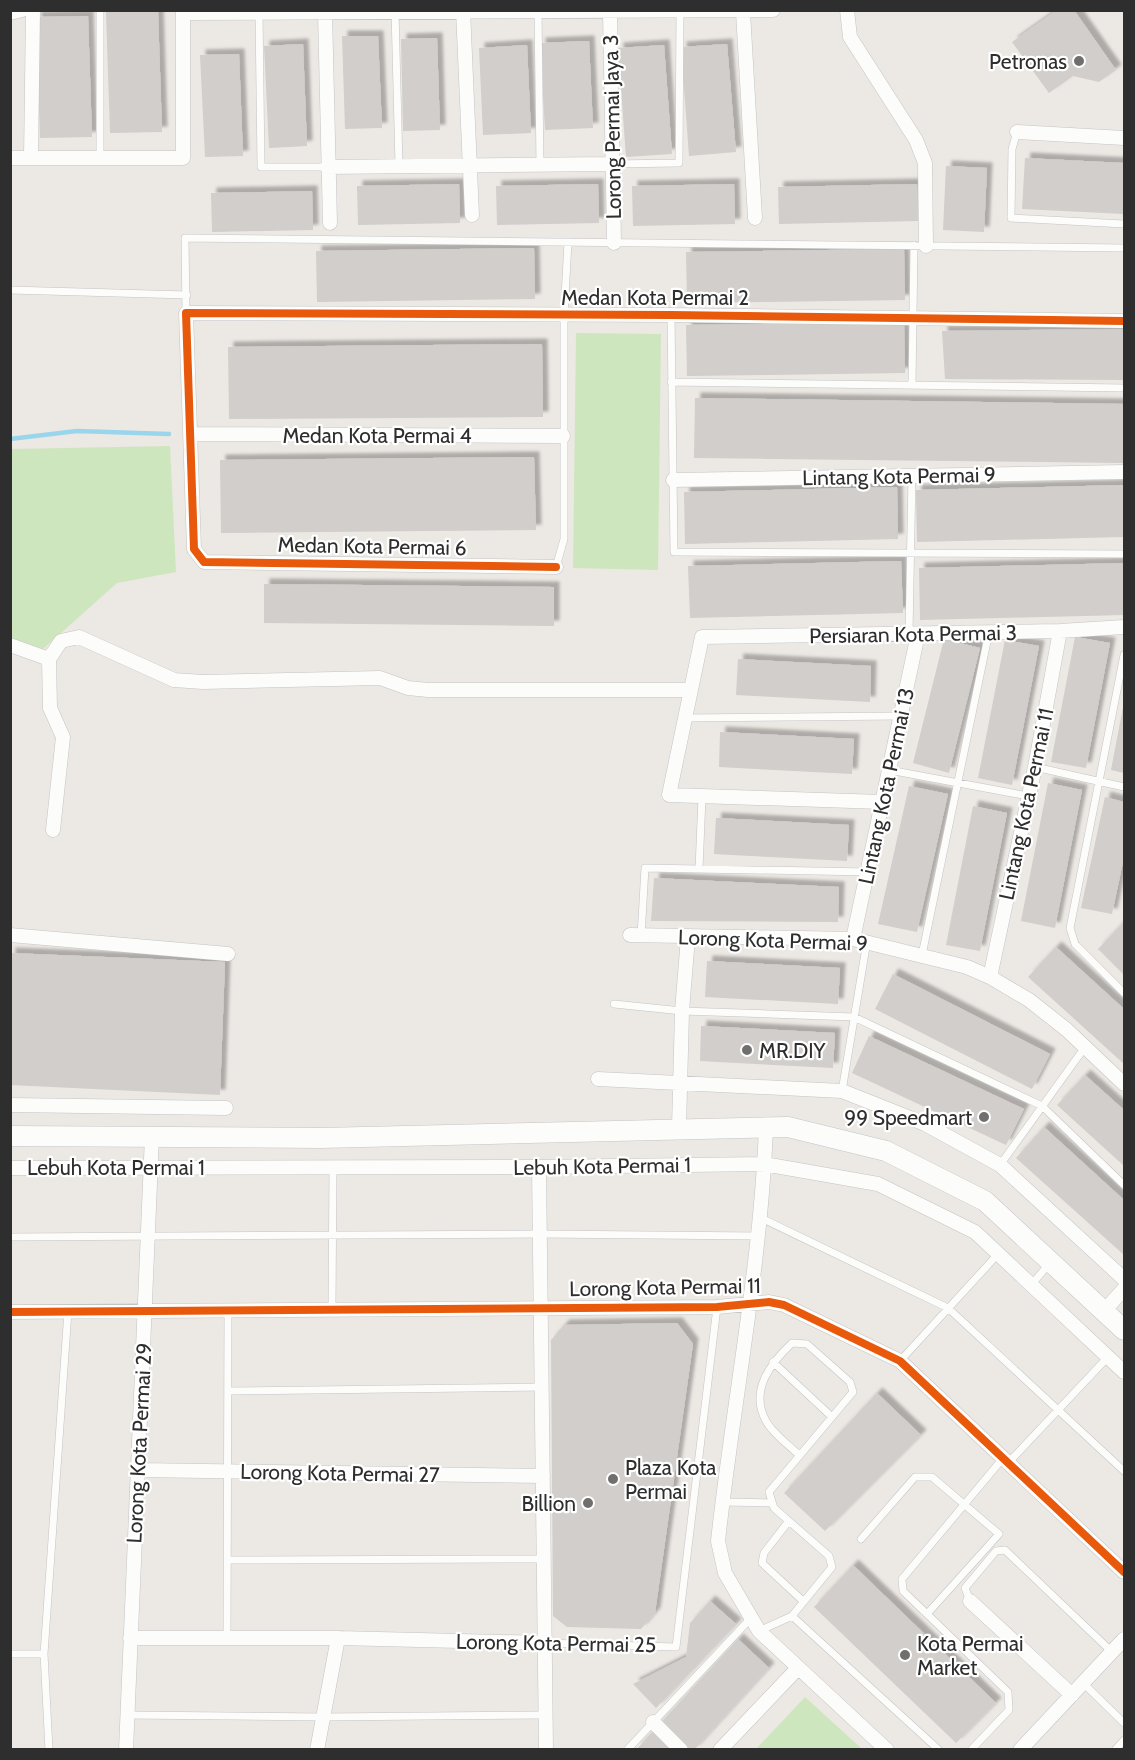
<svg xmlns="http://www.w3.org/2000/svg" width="1135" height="1760" font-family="Cabin,sans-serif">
<defs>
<filter id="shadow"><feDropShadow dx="5.5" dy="-5.5" stdDeviation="1.5" flood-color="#0004"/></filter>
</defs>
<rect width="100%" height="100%" fill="#ece8e4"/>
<path fill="#cee6be" d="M576,333L661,334L658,570L573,568Z
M170,446L176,572L117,583L43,649L11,638V449Z
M805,1697L862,1749H756Z"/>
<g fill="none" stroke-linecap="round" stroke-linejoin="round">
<path stroke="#99d6ec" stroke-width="4.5" d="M10,439L77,431L169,434"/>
</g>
<path fill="#d1cecb" filter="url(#shadow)" d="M1057,10H1074L1116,70L1099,82L1073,76L1049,93L1012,42Z
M158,11L162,132L110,133L106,12Z
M88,16L92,137L40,138L36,17Z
M342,36H378L382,128L345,129Z
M437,38L440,130L403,131L401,39Z
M589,41L593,128L545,130L540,43Z
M303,44L307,146L269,148L264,46Z
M727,44L736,152L689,156L681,47Z
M527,45L531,133L483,135L479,48Z
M664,45L672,154L626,157L618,48Z
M239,54L243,156L205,157L200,55Z
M1025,158L1124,163V214L1022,209Z
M946,166L987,168L984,232L943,230Z
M459,184L460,223L358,225L357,186Z
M598,184L599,223L497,225L496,186Z
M734,184L735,224L633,226L632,186Z
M917,184L919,221L779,224L778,187Z
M312,191L313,230L212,232L211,193Z
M534,248L535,299L317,302L316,251Z
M904,249L905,300L687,303L686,252Z
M904,322L905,373L687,376L686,325Z
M1124,329V380L945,379L942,331Z
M542,344L543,417L229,419L228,347Z
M695,398L1124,404L1123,463L694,458Z
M534,457L536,530L221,533L220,460Z
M1124,485V537L917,542L916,490Z
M897,487L898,539L685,544L684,492Z
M901,561L903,613L690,618L688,566Z
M1124,563V615L920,620L919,568Z
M264,584L554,587V626L264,623Z
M1075,637L1110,643L1086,768L1051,762Z
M944,639L980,648L949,773L913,763Z
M1005,640L1039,646L1012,785L978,778Z
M738,659L871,666L870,702L736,695Z
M1123,707H1124V773L1111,770Z
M720,732L854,739L852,774L719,767Z
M1048,783L1082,790L1055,928L1021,921Z
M909,786L948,794L917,932L878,924Z
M1105,797L1124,802V857L1112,914L1081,908Z
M973,806L1007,813L980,951L946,945Z
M716,818L849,825L847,861L714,854Z
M654,878L839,887L838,922L651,921Z
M1124,922V975L1098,949Z
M1056,947L1124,1009V1064L1028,977Z
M10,953L225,962L220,1095L10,1085Z
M707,961L840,968L838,1004L705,997Z
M893,974L1050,1054L1032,1089L875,1009Z
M701,1026L835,1033L833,1068L700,1061Z
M869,1036L1024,1109L1006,1145L852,1073Z
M1085,1075L1124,1110V1166L1057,1105Z
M1044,1127L1124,1200V1255L1016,1158Z
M677,1323L693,1344L655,1613L641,1629L567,1627L553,1616L551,1340L564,1325Z
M877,1393L921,1435L825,1531L784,1493Z
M853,1565L996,1703L956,1743L814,1607Z
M710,1601L736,1624L656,1708L633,1684L686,1657L690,1623Z
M738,1639L769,1668L694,1750H636Z"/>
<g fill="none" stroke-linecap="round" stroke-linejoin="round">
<defs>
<path id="lane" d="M100,10V159
M395,11L399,166
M538,11L540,165
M259,13L261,167H327
M1017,132L1012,149L1011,218L1124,224
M611,164L679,163L680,11
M10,290L187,295
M186,313L185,238L1124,248
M671,315L674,552L1124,554
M671,382L1124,388
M912,385L914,245
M556,567L564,539V315L568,242
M909,634L912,476
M1124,655L1070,928L1075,944L1124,993
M685,718L901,716
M1035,767L1124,787
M889,770L1028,796
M699,869L702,797
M641,936L645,868L868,872
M922,955L989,632
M614,1004L682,1011L854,1017L1042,1106L1124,1185
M842,1091L867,941
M1000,1165L1085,1047
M761,1218L948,1308L1124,1471
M10,1237L540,1234L759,1236
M1032,1284L1049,1264
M332,1308L333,1167
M900,1361L999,1253
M773,1362L832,1417
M228,1391L542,1387
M1010,1461L1108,1357
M722,1502L772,1503
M788,1522L764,1553L762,1563L803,1601
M861,1539L915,1477H932L999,1534L927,1614
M228,1560L544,1559
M970,1601L965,1588L996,1551L1005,1550L1112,1652
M792,1616L832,1567L829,1556L774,1508L769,1492L853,1392L850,1382L807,1344L792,1343C771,1363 749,1390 766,1421C773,1434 789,1445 799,1455
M759,1631L792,1616L939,1750
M227,1639L228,1309
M545,1643L676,1647L717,1307
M10,1654H44
M1083,1683L1124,1723
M127,1715L323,1717L545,1715
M49,1750L44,1654L68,1311
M627,1750L751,1618
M971,1750L1009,1710L1008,1692L903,1591L902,1579L1004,1457
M1115,1750L1124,1740"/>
<path id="street" d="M463,10L472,215
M847,10L850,37L916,140L925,163L926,246
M610,11L614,243
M325,12L330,223
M743,12L755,218
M10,13L22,10
M183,13L773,10
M1017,132L1124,138
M10,158H183V10
M31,158L33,10
M327,167L611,164
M191,434L563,436
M673,480L1124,472
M556,567L204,562L194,549L186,313L671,315L1124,321
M10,645L49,659
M882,802L669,795L702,637L1060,631L1124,627
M53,830L63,737L50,708L49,659L61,641L79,637L174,680L203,682L380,678L408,688L428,690H691
M10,935L228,954
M630,935L853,939L967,967L990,977L1029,1000L1067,1030L1124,1084
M853,939L918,634
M990,977L1035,767L1060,631
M598,1079L842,1091L925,1124L1000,1165L1124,1279
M10,1105L226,1108
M766,1126C761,1266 733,1402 718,1541L725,1573L759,1631L887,1750
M679,1128L682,1011L688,937
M539,1167L546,1750
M10,1168L539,1167L764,1164L878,1184L975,1232L1124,1372
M1104,1311L1124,1289
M10,1312L717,1307L769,1302L784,1305L900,1361L1124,1572
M138,1470L543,1476
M970,1601L1072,1695
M130,1638H338L545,1643
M653,1722L681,1750
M126,1750L152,1136
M317,1750L338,1638
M720,1750L798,1668
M1020,1750L1124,1639"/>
<path id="secondary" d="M10,1136L321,1138L788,1127L886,1151L985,1201L1124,1330"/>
</defs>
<use href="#lane" stroke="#c5c4c5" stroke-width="8"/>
<use href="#street" stroke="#c5c4c5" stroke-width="15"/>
<use href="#secondary" stroke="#c5c4c5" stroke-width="21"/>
<use href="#lane" stroke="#fcfcfb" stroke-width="7"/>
<use href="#street" stroke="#fcfcfb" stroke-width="14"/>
<use href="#secondary" stroke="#fcfcfb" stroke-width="20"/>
<defs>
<path id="cycleway" d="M556,567L204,562L194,549L186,313L671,315L1124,321
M10,1312L717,1307L769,1302L784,1305L900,1361L1124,1572"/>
</defs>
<use href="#cycleway" stroke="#fff" stroke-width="11"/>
<use href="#cycleway" stroke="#e8590c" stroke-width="8"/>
</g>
<g fill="#706f6e" stroke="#fff" stroke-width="2">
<circle cx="1079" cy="61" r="6"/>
<circle cx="747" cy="1050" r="6"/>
<circle cx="984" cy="1117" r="6"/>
<circle cx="613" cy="1479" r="6"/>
<circle cx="588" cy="1503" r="6"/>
<circle cx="905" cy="1655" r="6"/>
</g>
<g text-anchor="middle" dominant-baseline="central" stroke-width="4.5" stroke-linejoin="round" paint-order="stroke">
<g font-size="21" fill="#2e2e2e" stroke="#fff" text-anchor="end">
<text x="1067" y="61">Petronas</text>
<text x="759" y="1050" text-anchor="start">MR.DIY</text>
<text x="972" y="1117">99 Speedmart</text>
<text x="625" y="1467" text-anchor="start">Plaza Kota<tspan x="625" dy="24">Permai</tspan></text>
<text x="576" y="1503">Billion</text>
<text x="917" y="1643" text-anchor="start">Kota Permai<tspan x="917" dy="24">Market</tspan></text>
</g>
<g font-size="21" fill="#2e2e2e" stroke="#fff">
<text transform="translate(612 127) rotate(-91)">Lorong Permai Jaya 3</text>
<text x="655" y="297">Medan Kota Permai 2</text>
<text x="377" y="435">Medan Kota Permai 4</text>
<text transform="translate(899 476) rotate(-1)">Lintang Kota Permai 9</text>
<text transform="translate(372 546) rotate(1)">Medan Kota Permai 6</text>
<text transform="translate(913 634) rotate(-1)">Persiaran Kota Permai 3</text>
<text transform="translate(886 786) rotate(-78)">Lintang Kota Permai 13</text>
<text transform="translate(1026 804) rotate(-78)">Lintang Kota Permai 11</text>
<text transform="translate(773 940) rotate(2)">Lorong Kota Permai 9</text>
<text transform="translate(602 1166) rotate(-1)">Lebuh Kota Permai 1</text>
<text x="116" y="1167">Lebuh Kota Permai 1</text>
<text transform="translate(665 1287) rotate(-1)">Lorong Kota Permai 11</text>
<text transform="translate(139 1443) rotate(-87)">Lorong Kota Permai 29</text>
<text transform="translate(340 1473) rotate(1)">Lorong Kota Permai 27</text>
<text transform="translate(556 1643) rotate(1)">Lorong Kota Permai 25</text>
</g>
</g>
<rect width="1135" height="1760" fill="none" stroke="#2e2e2e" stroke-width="24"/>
</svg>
